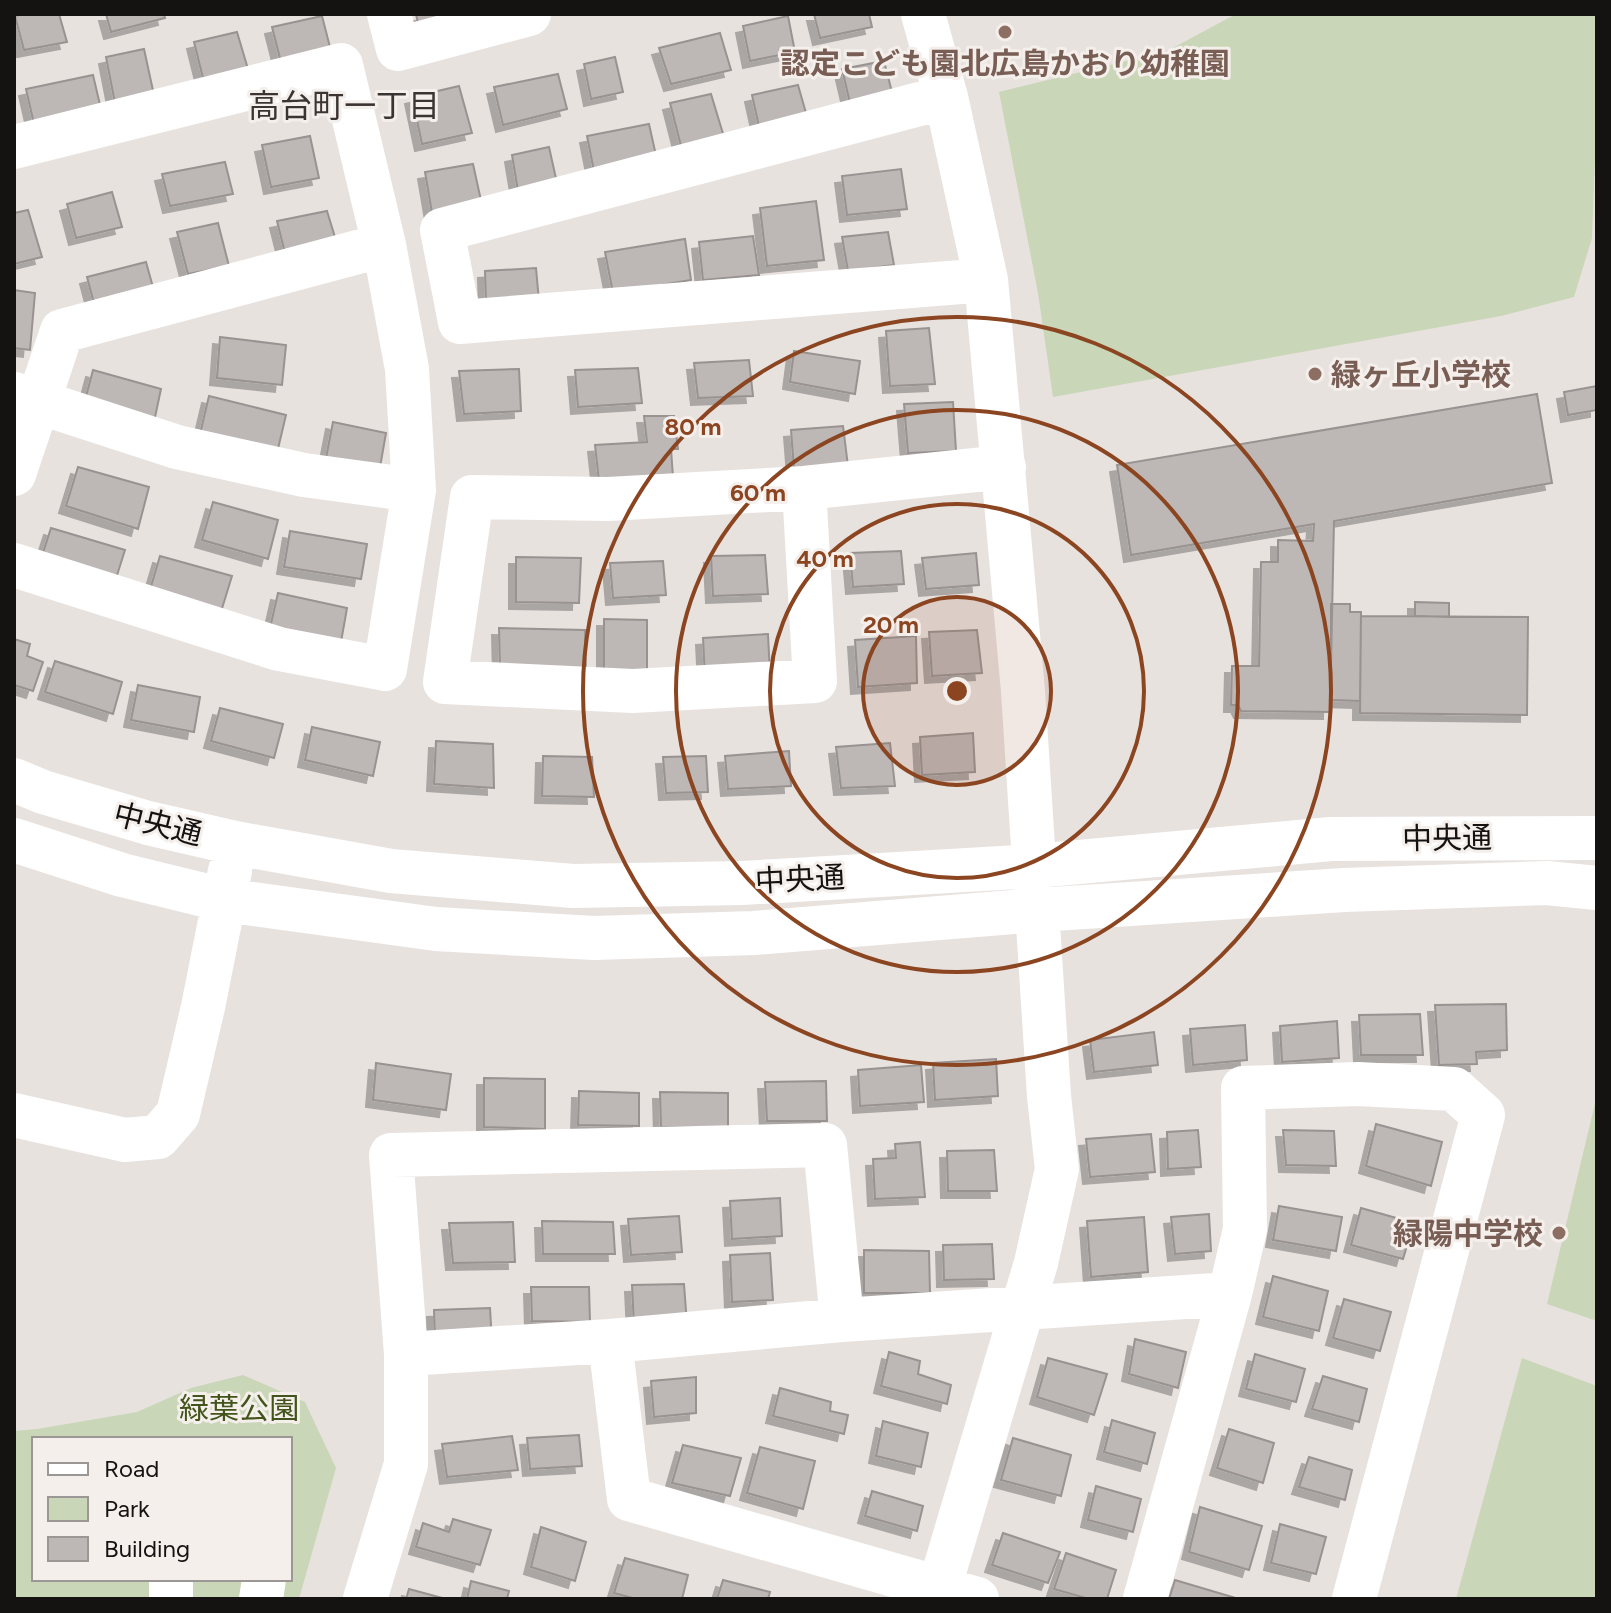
<svg xmlns="http://www.w3.org/2000/svg" width="1611" height="1613" font-family="Figtree,'Noto Sans JP',sans-serif">
<defs>
<filter id="shadow"><feDropShadow dx="-7" dy="7" stdDeviation="0" flood-color="#0004"/></filter>
</defs>
<rect width="100%" height="100%" fill="#e8e2df"/>
<path fill="#cad6b8" fill-rule="evenodd" d="M1236,14H1597V106L1592,238L1574,297L1501,316L1053,397L1038,293L999,92L1167,51Z
M1597,1095V1321L1547,1304Z
M1522,1358L1597,1386V1599H1456Z
M243,1375L305,1402L336,1468L299,1599H14V1431L37,1429L137,1412L191,1388ZM34,1439H290V1579H34Z"/>
<path fill="#bdb7b5" stroke="#989391" stroke-width="2" filter="url(#shadow)" d="M22,14H59L67,42L24,50L15,16Z
M106,14H164L165,18L111,32Z
M416,14H466L418,24Z
M814,14H869L872,27L820,38Z
M322,16L332,55L282,66L272,27Z
M788,16L795,52L750,61L743,26Z
M237,32L248,69L203,78L194,42Z
M720,33L731,70L671,84L659,48Z
M144,49L154,95L115,103L106,57Z
M615,57L623,92L591,99L584,64Z
M884,61L893,96L850,103L842,69Z
M558,74L567,109L503,125L494,87Z
M93,75L101,109L34,124L26,89Z
M798,85L808,120L760,131L752,95Z
M459,86L472,133L422,144L412,97Z
M711,94L724,137L681,146L670,103Z
M649,124L657,160L594,171L587,136Z
M310,136L319,178L271,187L262,145Z
M549,147L557,183L518,191L512,155Z
M225,162L233,194L170,206L162,174Z
M473,164L482,205L432,213L425,172Z
M901,169L907,209L847,215L842,176Z
M112,192L122,227L76,238L67,204Z
M816,201L824,260L767,266L760,208Z
M28,210L42,257L14,264V213Z
M327,211L338,247L286,257L277,221Z
M218,223L229,266L188,274L177,232Z
M888,232L894,265L848,271L842,237Z
M753,236L759,275L703,280L699,242Z
M685,239L691,280L613,293L605,252Z
M146,262L156,298L96,311L87,277Z
M536,268L539,301L486,303L485,271Z
M14,290L35,293L30,350L14,348Z
M929,328L935,384L890,386L886,331Z
M220,337L286,345L282,385L217,378Z
M794,351L860,361L855,394L790,382Z
M749,360L753,396L698,398L694,363Z
M638,368L642,403L578,407L575,370Z
M519,369L521,411L464,414L459,371Z
M93,370L161,389L154,422L84,404Z
M1597,386V410L1568,415L1564,392Z
M1537,394L1552,483L1334,521L1330,712L1241,711L1238,705H1231L1232,666H1259L1261,562H1278V540L1313,541L1314,524L1131,555L1117,465Z
M209,396L286,415L277,453L200,434Z
M953,402L956,451L908,453L904,404Z
M644,416H674L678,449H671L673,477L599,481L595,445L647,442Z
M333,422L386,433L379,473L325,463Z
M843,426L848,466L794,469L791,430Z
M78,467L149,487L138,529L66,506Z
M213,502L278,520L268,559L202,540Z
M51,528L125,550L113,588L40,562Z
M290,531L367,544L361,579L284,567Z
M901,551L904,584L853,587L850,553Z
M976,553L979,585L926,589L922,558Z
M765,555L768,594L713,596L711,556Z
M160,556L232,576L220,615L149,593Z
M516,557L581,558L579,603L516,602Z
M663,561L666,595L613,598L610,563Z
M278,593L347,608L341,642L270,628Z
M1415,602L1449,603V617L1415,616Z
M1331,604H1350V612H1361L1360,701L1331,700Z
M1361,616L1528,617L1527,715L1360,713Z
M604,619L647,620V674L604,673Z
M499,628L585,630L586,674L500,670Z
M977,630L982,673L932,676L929,632Z
M768,634L770,675L705,677L703,638Z
M916,636L917,683L858,687L855,640Z
M14,639L30,644L27,656L43,662L33,691L14,685Z
M55,661L122,682L113,714L45,692Z
M138,685L200,697L194,732L131,720Z
M220,708L283,724L274,758L211,741Z
M312,727L380,742L373,776L305,760Z
M973,733L975,772L922,775L920,737Z
M436,741L493,744L494,788L434,784Z
M890,743L895,786L841,788L836,747Z
M789,751L791,786L728,789L725,756Z
M543,756L592,757L594,797L542,796Z
M706,756L708,792L666,793L663,757Z
M1506,1004L1507,1050L1476,1052L1477,1064L1439,1065L1435,1005Z
M1420,1014L1423,1055H1361L1359,1015Z
M1337,1021L1339,1058L1282,1062L1280,1026Z
M1245,1025L1247,1060L1193,1065L1190,1029Z
M1154,1032L1158,1065L1094,1072L1090,1040Z
M996,1059L998,1096L935,1100L933,1063Z
M376,1063L451,1074L446,1110L373,1100Z
M921,1065L924,1102L860,1106L858,1070Z
M484,1078L545,1079V1129L484,1127Z
M826,1081L827,1121H767L765,1082Z
M579,1091L639,1093V1126L578,1125Z
M660,1092L728,1093V1127H661Z
M1376,1124L1442,1142L1431,1186L1366,1166Z
M1198,1130L1201,1167L1168,1169L1167,1132Z
M1283,1130L1334,1131L1336,1166L1286,1165Z
M1151,1134L1155,1172L1090,1177L1086,1139Z
M920,1142L925,1197L875,1199L873,1159L896,1158L895,1144Z
M994,1150L997,1191H948L947,1151Z
M780,1198L782,1236L732,1239L730,1201Z
M1279,1206L1342,1217L1336,1251L1273,1240Z
M1361,1208L1414,1223L1403,1259L1351,1245Z
M1209,1214L1211,1251L1175,1254L1171,1217Z
M679,1216L682,1252L631,1255L628,1219Z
M1144,1217L1148,1272L1091,1277L1087,1221Z
M542,1221L613,1222L615,1254H543Z
M513,1222L515,1262L453,1263L449,1223Z
M992,1244L994,1279L944,1280L943,1245Z
M864,1250L929,1251L930,1293H864Z
M770,1253L773,1300L732,1302L730,1255Z
M1273,1276L1328,1291L1319,1331L1263,1317Z
M684,1284L687,1324L634,1326L632,1285Z
M531,1287H589L590,1322L532,1321Z
M1344,1299L1391,1312L1380,1351L1333,1338Z
M490,1308L492,1342L435,1343L434,1310Z
M1135,1339L1186,1352L1178,1388L1129,1374Z
M889,1352L920,1361L918,1374L951,1385L947,1404L881,1386Z
M1255,1354L1305,1369L1296,1402L1246,1389Z
M1048,1358L1107,1374L1094,1415L1037,1397Z
M1323,1376L1367,1389L1359,1422L1312,1409Z
M696,1377V1413L654,1417L651,1381Z
M780,1388L831,1402L830,1411L848,1415L844,1434L773,1416Z
M1112,1420L1155,1433L1147,1464L1104,1452Z
M883,1421L928,1433L921,1467L876,1456Z
M1229,1429L1274,1443L1263,1483L1217,1468Z
M579,1435L582,1466L530,1469L527,1438Z
M512,1436L518,1470L447,1477L442,1444Z
M1013,1438L1071,1455L1061,1496L1001,1480Z
M683,1445L741,1458L730,1496L672,1483Z
M760,1447L815,1461L803,1509L747,1493Z
M1309,1457L1352,1470L1345,1500L1299,1487Z
M1096,1486L1141,1499L1133,1532L1088,1520Z
M872,1491L923,1506L917,1531L865,1516Z
M1200,1507L1262,1526L1249,1570L1189,1552Z
M453,1519L491,1530L480,1565L416,1547L423,1523L449,1532Z
M1280,1524L1326,1537L1316,1574L1271,1563Z
M541,1527L586,1542L575,1581L531,1567Z
M1003,1533L1060,1552L1048,1583L992,1565Z
M1066,1553L1116,1570L1107,1599H1089L1054,1589Z
M625,1558L688,1575L682,1599H636L614,1593Z
M723,1580L770,1592L768,1599H717Z
M1175,1580L1239,1599H1169Z
M471,1581L509,1591L507,1599H467Z
M409,1589L446,1599H406Z"/>
<g fill="none" stroke-linecap="round" stroke-linejoin="round">
<path stroke="#fff" stroke-width="44" d="M389,14L398,49L529,14
M923,14L946,97L986,280L1023,691L1049,1096L1057,1169L1036,1263L936,1599
M946,97L442,230L460,322L986,280
M14,147L341,65L384,245L407,369L414,490L385,669L279,649L14,565
M14,394L177,447L304,475L414,490
M14,474L62,331L384,245
M804,488L815,681L633,691L445,682L472,497L608,499L804,488L1004,467
M14,780L43,792L148,823L235,843L391,871L573,886L742,883L1035,866L1331,839L1597,838
M14,840L122,875L224,900L436,929L594,938L754,933L1038,910L1344,890L1547,883L1597,888
M14,1115L125,1140L158,1137L178,1114L203,1007L230,871
M610,1341L629,1499L977,1599
M406,1354L610,1341L842,1320L1230,1294
M171,1599V1579
M261,1599L264,1579
M365,1599L406,1464V1354L391,1155L825,1145L842,1320
M1145,1599L1230,1294L1245,1229L1243,1088L1358,1084L1454,1089L1483,1115L1354,1599"/>
</g>
<circle cx="957" cy="691" r="94" fill="#8b4520" fill-opacity=".12"/>
<g fill="none" stroke="#8b4520" stroke-width="4">
<circle cx="957" cy="691" r="94"/>
<circle cx="957" cy="691" r="187"/>
<circle cx="957" cy="691" r="281"/>
<circle cx="957" cy="691" r="374"/>
</g>
<g fill="#8d6e63" stroke="#f5efec" stroke-width="3">
<circle cx="1005" cy="32" r="8"/>
<circle cx="1315" cy="374" r="8"/>
<circle cx="1559" cy="1233" r="8"/>
</g>
<g text-anchor="middle" dominant-baseline="central" stroke-width="6" stroke-linejoin="round" paint-order="stroke">
<g font-size="30" font-weight="bold" fill="#785e54" stroke="#f5efec">
<text x="1005" y="63">認定こども園北広島かおり幼稚園</text>
<text x="1331" y="374" text-anchor="start">緑ヶ丘小学校</text>
<text x="1543" y="1233" text-anchor="end">緑陽中学校</text>
</g>
<g font-size="30" fill="#141312" stroke="#f5efec">
<text transform="translate(158 824) rotate(14)">中央通</text>
<text transform="translate(1447 838) rotate(-1)">中央通</text>
<text transform="translate(800 879) rotate(-3)">中央通</text>
</g>
<g font-size="30" fill="#42541b" stroke="#f5efec">
<text x="239" y="1408">緑葉公園</text>
</g>
<g font-size="32" fill="#3a3533" stroke="#f5efec">
<text x="344" y="106">高台町一丁目</text>
</g>
</g>
<circle cx="957" cy="691" r="12" fill="#8b4520" stroke="#f5efec" stroke-width="4"/>
<g font-size="24" text-anchor="middle" font-weight="bold" fill="#8b4520" stroke="#f5efec" stroke-width="6" stroke-linejoin="round" paint-order="stroke">
<text x="693" y="435">80 m</text>
<text x="758" y="501">60 m</text>
<text x="825" y="567">40 m</text>
<text x="891" y="633">20 m</text>
</g>
<rect width="1611" height="1613" fill="none" stroke="#141312" stroke-width="32"/>
<rect x="32" y="1437" width="260" height="144" fill="#f5efec" stroke="#9b9795" stroke-width="2"/>
<rect x="48" y="1463" width="40" height="12" fill="#ffffff" stroke="#9b9795" stroke-width="2"/>
<text x="104" y="1477" font-size="24" fill="#141312">Road</text>
<rect x="48" y="1497" width="40" height="24" fill="#cad6b8" stroke="#9b9795" stroke-width="2"/>
<text x="104" y="1517" font-size="24" fill="#141312">Park</text>
<rect x="48" y="1537" width="40" height="24" fill="#bdb7b5" stroke="#9b9795" stroke-width="2"/>
<text x="104" y="1557" font-size="24" fill="#141312">Building</text>
</svg>
